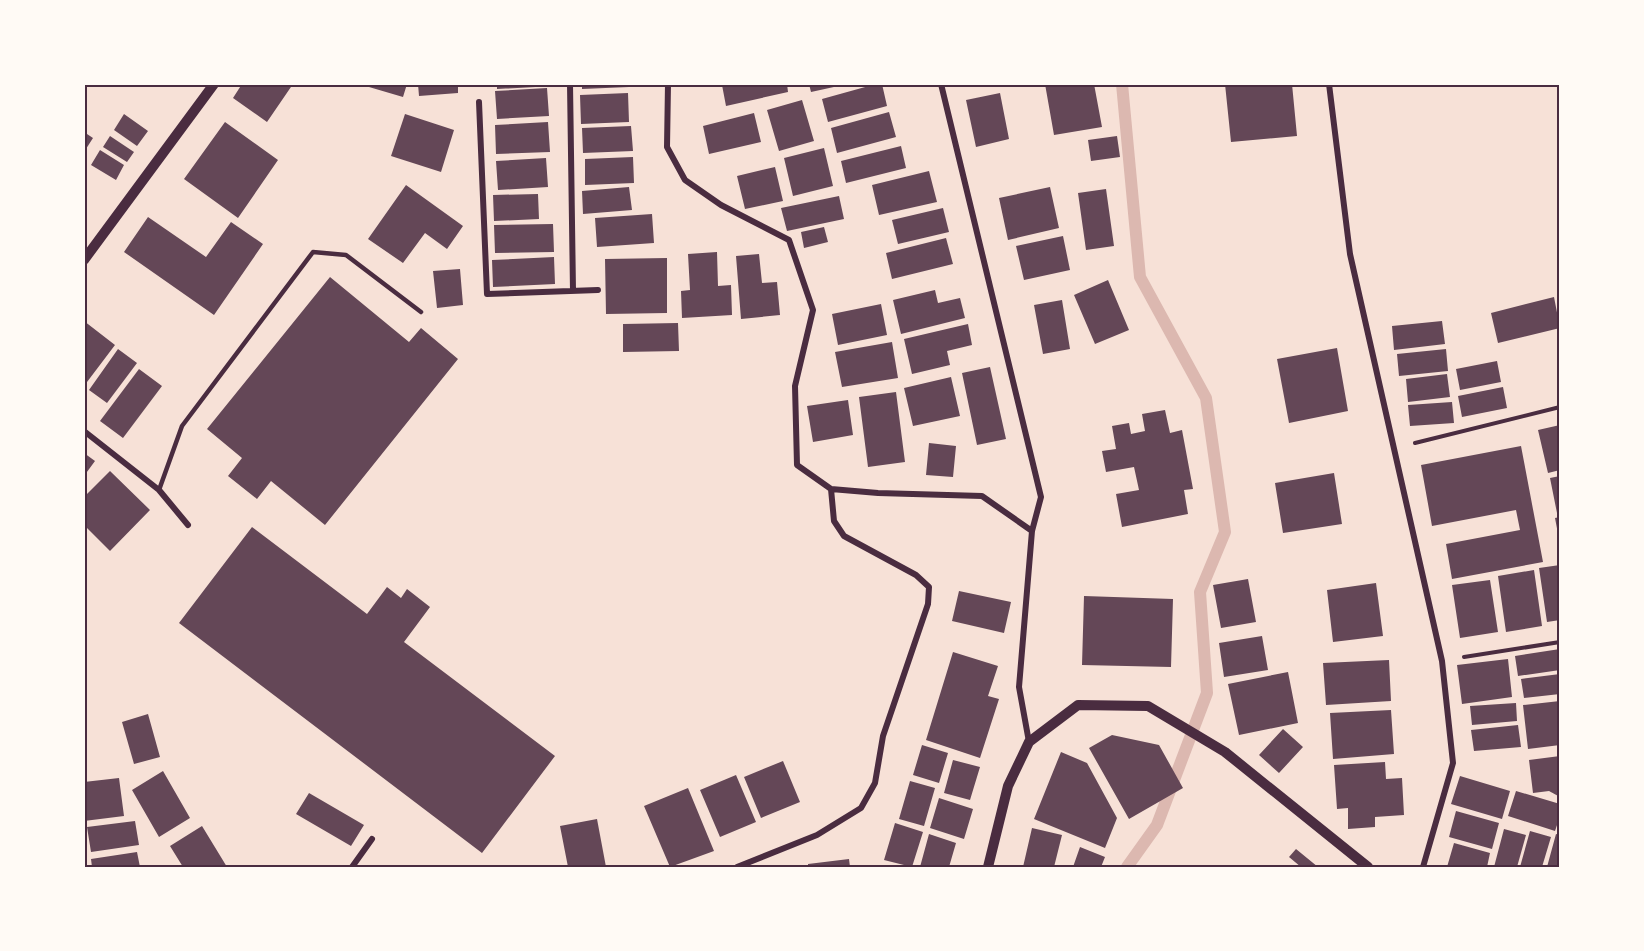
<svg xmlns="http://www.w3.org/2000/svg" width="1644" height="951" font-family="'Sofia Sans Condensed',sans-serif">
<rect width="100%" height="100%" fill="#f7e1d7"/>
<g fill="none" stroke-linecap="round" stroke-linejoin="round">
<path stroke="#dcb8b0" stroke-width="12" d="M1122,84L1140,277L1206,398L1225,532L1200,592L1207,693L1157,825L1127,867"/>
</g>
<path fill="#644757" d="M242,84H293L267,122L233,98Z
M370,84H407L403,97L369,87Z
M418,84H458V93L419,96Z
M497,84H554V86L497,89Z
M582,84H629V87L582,89Z
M727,84H787L788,92L726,106L722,85Z
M809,84H843V85L811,92Z
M876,84H882L887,106L828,122L822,99Z
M1045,84H1094L1102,127L1054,135Z
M1225,84H1292L1297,136L1231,142Z
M547,88L549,116L497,119L495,91Z
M628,93L629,122L581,124L580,95Z
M1000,93L1009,139L976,147L966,100Z
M802,100L814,141L779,151L767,110Z
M889,112L896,137L837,153L831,128Z
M754,113L761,142L709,154L703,126Z
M124,114L148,131L137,146L114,130Z
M405,114L454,130L441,172L391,156Z
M225,122L278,160L238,218L184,179Z
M548,122L550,152L496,154L495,125Z
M631,126L633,151L583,153L582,128Z
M84,132L93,138L84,152Z
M110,136L134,152L127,162L103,147Z
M1117,136L1120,157L1091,161L1088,140Z
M901,146L906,168L846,183L841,161Z
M824,148L833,186L793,196L784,158Z
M100,150L124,165L116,180L91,165Z
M633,157L634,183L585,185V159Z
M546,158L548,187L498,190L496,161Z
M775,167L783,201L745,209L737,176Z
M929,171L937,202L879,215L872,185Z
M406,185L463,226L447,249L425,233L403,263L368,239Z
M629,187L632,210L583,214L582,191Z
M1050,187L1059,228L1008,240L999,198Z
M1106,189L1114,246L1086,250L1078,193Z
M538,194L539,219L494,221L493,195Z
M839,196L844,219L787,231L781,208Z
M943,208L949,232L898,244L892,220Z
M652,214L654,243L597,247L595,218Z
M148,217L206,257L231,222L263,244L214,315L124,252Z
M553,224L554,252L495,253L494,225Z
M824,227L828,242L804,248L801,232Z
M1063,236L1070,270L1024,280L1016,246Z
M946,238L953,264L892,279L886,253Z
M717,252L718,286L731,285L732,315L682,318L681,291L690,290L688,254Z
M759,254L762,283L777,282L780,315L741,319L736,256Z
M554,257L555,284L493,287L492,260Z
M667,258V313L606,314L605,259Z
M460,269L463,305L437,308L433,271Z
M330,277L409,342L421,328L458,359L325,525L271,481L257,499L228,476L242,458L207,429Z
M1108,280L1129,330L1095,344L1074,295Z
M935,290L938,303L960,298L965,318L901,334L893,300Z
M1554,297L1560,328L1498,343L1491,313Z
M1062,300L1070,349L1043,354L1034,305Z
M881,304L887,335L838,345L832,314Z
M84,321L115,345L84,386Z
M1442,321L1445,344L1394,350L1392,326Z
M678,323L679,351L623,352V324Z
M968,324L972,345L947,351L950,365L912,374L904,339Z
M892,342L898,378L842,387L835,352Z
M1337,348L1348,411L1289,423L1277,359Z
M118,349L137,363L107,403L89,390Z
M1446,349L1448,371L1399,376L1397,354Z
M1497,361L1501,382L1460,390L1456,369Z
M990,367L1006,439L977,445L962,373Z
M139,369L162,386L123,438L100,421Z
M1447,374L1450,397L1408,402L1406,379Z
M951,377L960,416L913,426L904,388Z
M1503,387L1507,408L1462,417L1458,396Z
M896,392L905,462L868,467L859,397Z
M848,400L853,435L813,442L807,406Z
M1452,402L1454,423L1410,426L1408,405Z
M1165,410L1170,433L1182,430L1193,489L1184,490L1188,514L1122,527L1116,494L1139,490L1134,467L1106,472L1102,451L1116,449L1112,426L1129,423L1131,434L1145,431L1142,414Z
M1560,425V470L1548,473L1538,430Z
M929,443L956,446L953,477L926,475Z
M1521,446L1543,562L1452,579L1446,544L1520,530L1516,510L1432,526L1421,465Z
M84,453L95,461L84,476Z
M110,471L150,510L110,551L84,525V497Z
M1334,473L1342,524L1283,533L1275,483Z
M1560,476V513H1557L1550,478Z
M1560,517V539H1559L1555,518Z
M252,527L367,614L387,587L401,598L407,589L430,607L404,642L555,756L482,853L179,623Z
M1560,565V620L1547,622L1539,568Z
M1534,570L1542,626L1506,632L1498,576Z
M1248,579L1256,622L1221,628L1213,585Z
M1490,580L1498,632L1460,638L1452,585Z
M1376,583L1383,636L1333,642L1327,590Z
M959,591L1011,602L1004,633L952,621Z
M1084,596L1173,599L1171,667L1082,665Z
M1262,636L1268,670L1224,677L1219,643Z
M1560,649V670L1518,676L1515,656Z
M953,652L998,666L988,696L999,699L980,758L926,740Z
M1508,659L1512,697L1462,704L1457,665Z
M1389,660L1391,701L1326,705L1323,663Z
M1288,672L1298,723L1239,735L1228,684Z
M1560,674V694L1524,698L1521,679Z
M1560,701V745L1528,749L1523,705Z
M1516,703L1517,721L1472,725L1470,706Z
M1391,710L1394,754L1333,759L1330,713Z
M148,714L160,757L134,764L122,722Z
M1518,725L1521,747L1474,751L1471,730Z
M1283,729L1303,747L1279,773L1259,755Z
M1112,735L1159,745L1183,788L1129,819L1089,748Z
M922,745L948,753L939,783L913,775Z
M1061,752L1087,763L1117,818L1105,848L1034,819Z
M1560,756V797L1549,791L1533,793L1529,760Z
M953,760L980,767L970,800L944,793Z
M783,761L800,802L761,818L744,777Z
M1385,762L1386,779L1402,778L1404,815L1375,817V827L1348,829V808L1337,809L1334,765Z
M163,771L190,818L159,837L132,790Z
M736,775L756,822L720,837L700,790Z
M1460,776L1510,791L1502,819L1451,804Z
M119,778L124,816L84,821V782Z
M910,781L935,788L924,826L899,819Z
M688,788L714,851L670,867L644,806Z
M1516,791L1560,804V816L1555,831L1508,816Z
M309,793L364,825L351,846L296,814Z
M939,798L973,809L964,839L930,828Z
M1456,811L1499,823L1492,849L1449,837Z
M597,819L606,867H568L560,826Z
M135,821L139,845L91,852L87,827Z
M895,823L923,832L912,867L884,860Z
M202,826L227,867H183L170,846Z
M1032,828L1062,835L1054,867H1023Z
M1504,829L1526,835L1517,867H1494Z
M1530,831L1551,837L1542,867H1520Z
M929,834L956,843L949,867H920Z
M1556,834L1560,835V867H1547Z
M1454,843L1490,853L1487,867L1472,865L1471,867H1447Z
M1080,847L1105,857L1101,867H1073Z
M1296,849L1318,867H1301L1289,857Z
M137,852L140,867H92L91,859Z
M849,859L850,867H808V864Z"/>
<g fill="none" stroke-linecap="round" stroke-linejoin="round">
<path stroke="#4a2c40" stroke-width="4" d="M1415,443L1560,407
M1464,657L1560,642"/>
<path stroke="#4a2c40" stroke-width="4.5" d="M159,490L182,426L313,252L346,255L421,312"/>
<path stroke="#4a2c40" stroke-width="6" d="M570,84L573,291
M668,84L667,147L685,180L721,205L789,240L813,310L795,386L797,465L831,489L878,493L982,496L1032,531L1019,687L1029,742
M941,84L1041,497L1032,531
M1329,84L1350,254L1442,661L1453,763L1423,867
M479,102L487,294L598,290
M84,431L159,490L188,525
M352,867L372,839
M737,867L817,835L861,808L875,783L883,736L928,604L929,587L916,575L844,536L834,521L831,489"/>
<path stroke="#4a2c40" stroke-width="10" d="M84,260L214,84
M988,867L1008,786L1029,742L1078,705L1148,706L1225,752L1368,867"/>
</g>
<rect width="1644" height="951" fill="none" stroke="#fffaf5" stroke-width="171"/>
<rect x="86" y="86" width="1472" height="780" fill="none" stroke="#4a2c40" stroke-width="2"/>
</svg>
